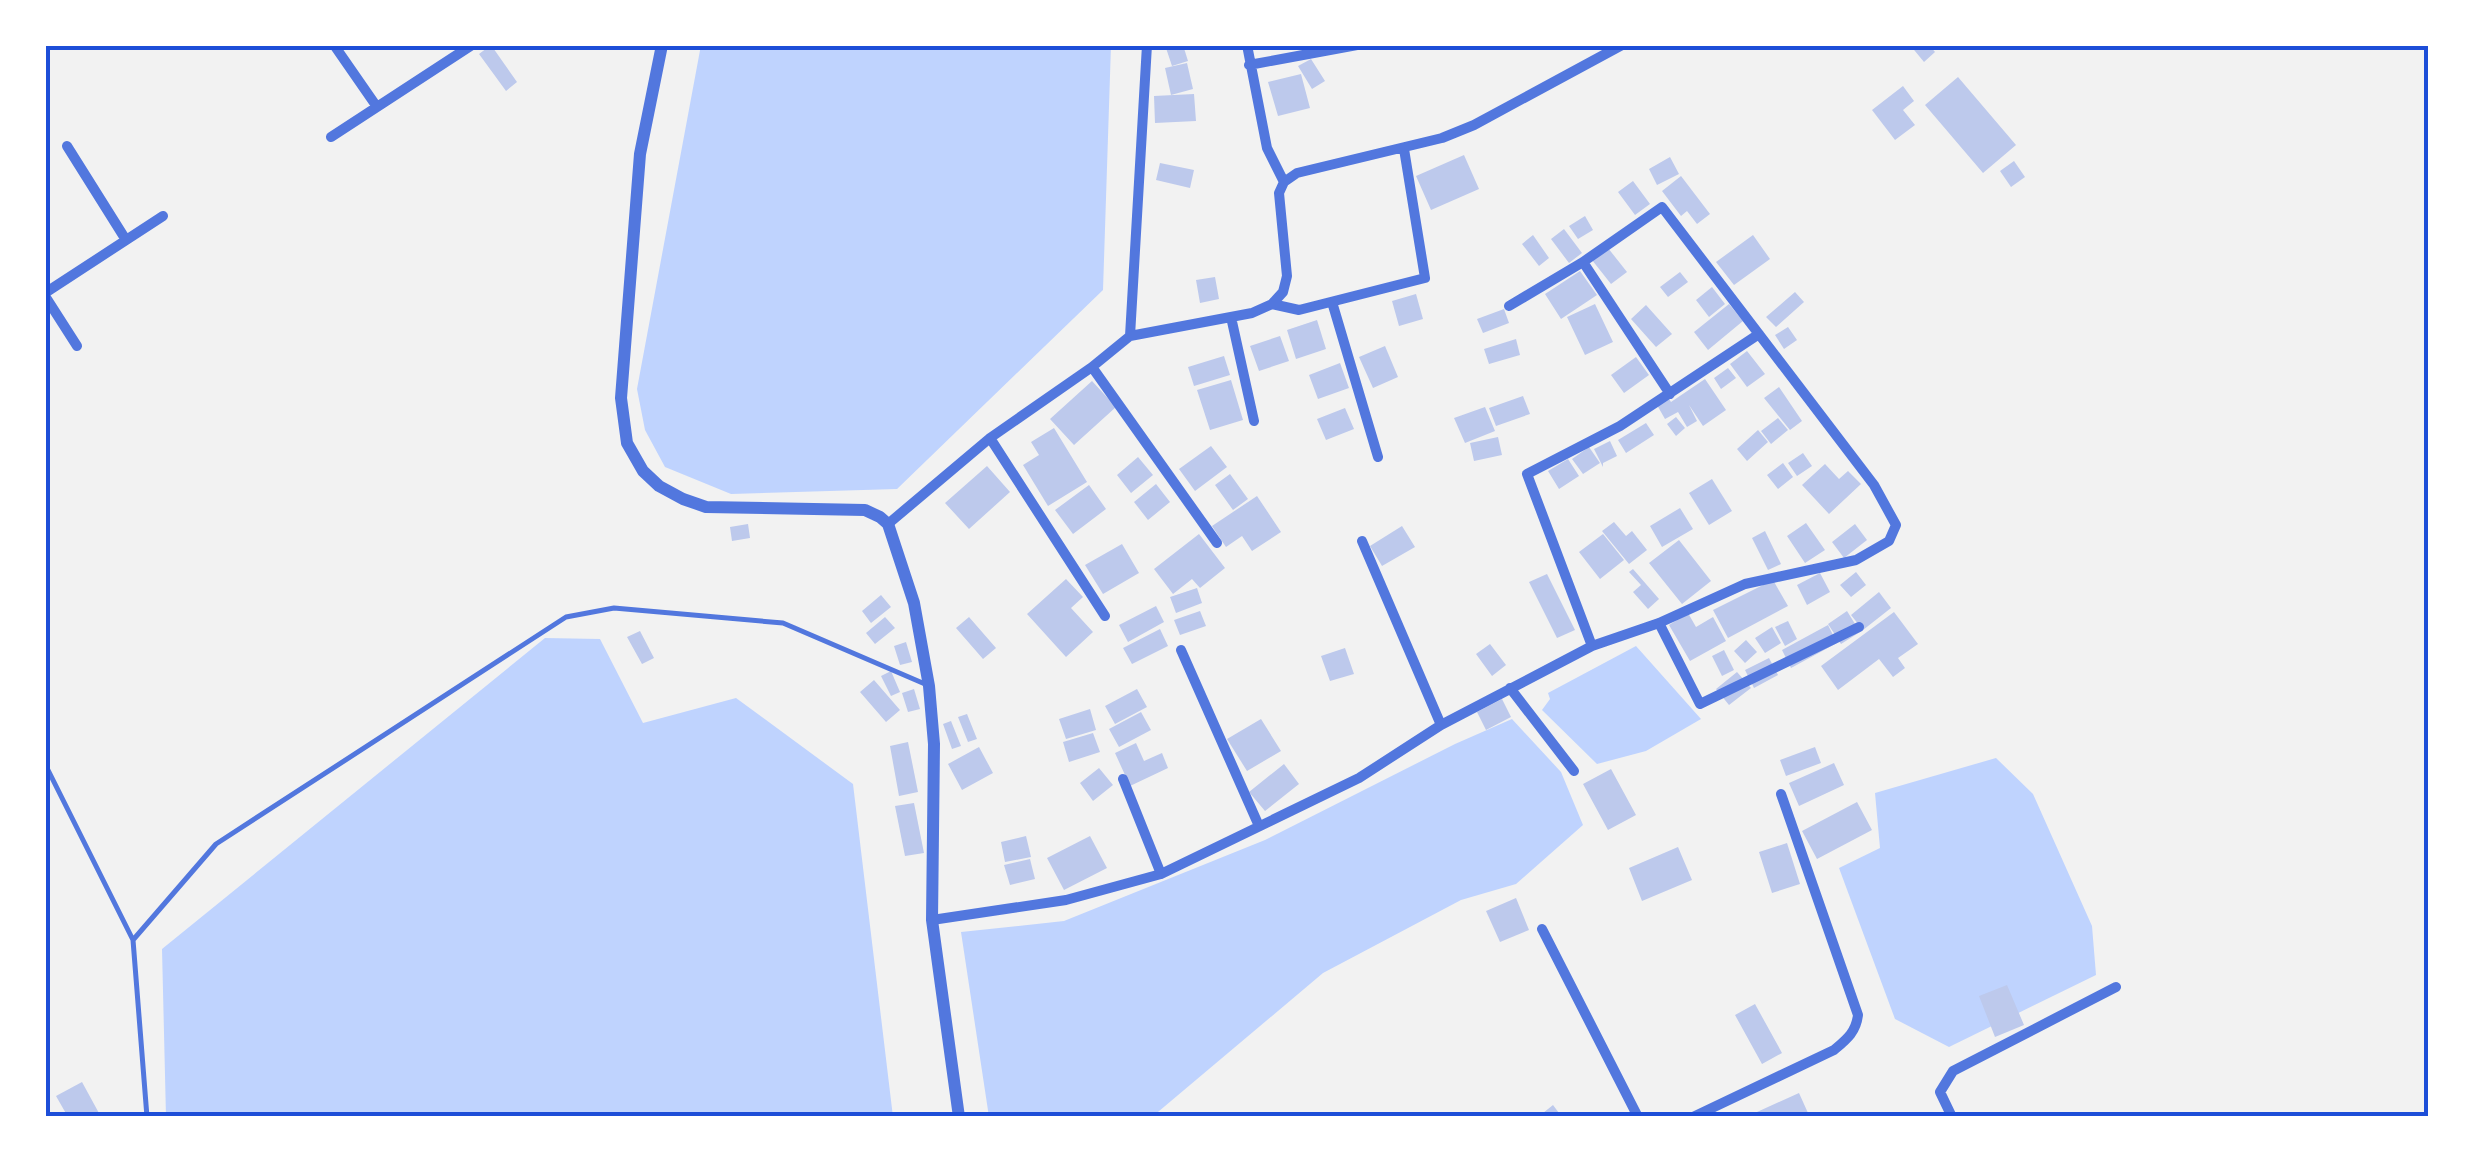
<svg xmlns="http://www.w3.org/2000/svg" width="2474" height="1162" font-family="'Zilla Slab',serif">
<rect width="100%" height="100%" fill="#f2f2f2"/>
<path fill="#bfd3fe" d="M701,45H1111L1103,290L897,489L731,494L665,467L645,430L637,389Z
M545,638L600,639L643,723L736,698L853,784L893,1117H166L162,949Z
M1636,646L1701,719L1646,751L1597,764L1542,710L1550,699L1548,693Z
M1512,719L1561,772L1583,825L1516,884L1461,900L1323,973L1152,1117H989L961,932L1064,921L1265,840L1455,744Z
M1996,758L2033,794L2092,926L2096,975L1949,1047L1895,1019L1839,868L1880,848L1875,793Z"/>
<path fill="#bdc9ec" d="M491,45L517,82L506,91L479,54Z
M1165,45H1183L1188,61L1172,66Z
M1910,45H1929L1935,52L1924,62Z
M1311,59L1325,81L1312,89L1298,66Z
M1187,63L1193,89L1171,95L1165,68Z
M1301,74L1310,108L1278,116L1268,82Z
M1958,77L2016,145L1983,173L1925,105Z
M1903,86L1914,101L1903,110L1915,125L1895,140L1872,110Z
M1194,94L1196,121L1155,123L1154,96Z
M1464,155L1479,189L1431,210L1416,176Z
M1670,157L1679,174L1657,185L1649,169Z
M2014,161L2025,177L2011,187L2000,171Z
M1160,163L1194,170L1190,188L1156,180Z
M1681,176L1710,214L1697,224L1687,211L1681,216L1662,191Z
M1633,181L1650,204L1635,215L1618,192Z
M1585,216L1593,230L1578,239L1569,226Z
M1564,229L1582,253L1569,263L1551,239Z
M1533,235L1549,258L1539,266L1522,244Z
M1753,235L1770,259L1734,285L1716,262Z
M1608,248L1627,272L1611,284L1592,260Z
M1580,271L1597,295L1561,319L1545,294Z
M1680,272L1688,282L1668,297L1660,287Z
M1215,277L1219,299L1200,303L1196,280Z
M1712,287L1725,304L1709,317L1696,300Z
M1795,292L1804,302L1776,327L1766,317Z
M1416,294L1423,319L1399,326L1392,301Z
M1595,304L1613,342L1585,355L1567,317Z
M1729,304L1743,321L1708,350L1694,332Z
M1646,305L1672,334L1656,347L1631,319Z
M1504,309L1509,323L1483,333L1477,319Z
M1317,320L1326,349L1296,359L1287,330Z
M1788,327L1797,340L1784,349L1775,335Z
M1280,336L1289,361L1259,371L1250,346Z
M1516,339L1520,355L1489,364L1484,349Z
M1385,346L1398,377L1373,388L1359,357Z
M1747,351L1765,374L1747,387L1730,364Z
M1224,356L1230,375L1194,386L1188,367Z
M1636,357L1649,375L1624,393L1611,375Z
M1340,363L1349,388L1318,399L1309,375Z
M1728,368L1736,378L1721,389L1714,378Z
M1705,379L1726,410L1703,426L1689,405L1697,421L1687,427L1678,412L1665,419L1657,405L1669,399L1671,402Z
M1231,380L1243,420L1210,430L1197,390Z
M1092,381L1116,407L1074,445L1050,419Z
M1779,387L1802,421L1790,430L1764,398Z
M1523,396L1530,414L1496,426L1489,408Z
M1485,407L1495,431L1465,443L1454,418Z
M1345,408L1354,429L1326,440L1317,419Z
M1676,417L1685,428L1676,436L1667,424Z
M1778,418L1788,430L1771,444L1761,431Z
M1646,423L1654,435L1626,453L1618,440Z
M1054,428L1087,482L1048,506L1023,465L1039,455L1031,442Z
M1758,430L1768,442L1747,461L1737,449Z
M1498,437L1502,455L1474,461L1470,443Z
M1610,441L1617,456L1603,463V467L1594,449Z
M1211,446L1227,467L1195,491L1179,469Z
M1589,447L1600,463L1583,474L1572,459Z
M1803,453L1812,466L1797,476L1788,463Z
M1138,457L1153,475L1131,493L1117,475Z
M1568,459L1579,476L1559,489L1548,471Z
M1783,463L1793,477L1778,489L1767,475Z
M1825,464L1839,479L1848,471L1861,484L1829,514L1802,485Z
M987,466L1010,492L969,529L945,503Z
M1230,474L1248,499L1233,510L1215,485Z
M1712,479L1732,511L1709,525L1689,493Z
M1156,484L1170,502L1148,520L1134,502Z
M1089,485L1106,509L1073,534L1055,510Z
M1257,496L1281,532L1252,551L1242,536L1226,547L1212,526Z
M1680,508L1693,529L1662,547L1650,526Z
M1614,522L1626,536L1632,531L1647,550L1629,564L1602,531Z
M1806,523L1825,550L1805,563L1787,536Z
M748,524L750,538L732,541L730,527Z
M1855,524L1867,540L1844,558L1832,542Z
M1402,526L1415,547L1382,566L1370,546Z
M1765,531L1781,564L1768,570L1752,538Z
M1199,534L1225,568L1200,588L1192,579L1173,594L1154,569Z
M1603,534L1624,560L1600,579L1579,552Z
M1679,540L1711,581L1682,604L1649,563Z
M1122,544L1139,573L1103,594L1085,565Z
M1633,569L1659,599L1648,609L1633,592L1641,585L1629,572Z
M1856,572L1866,585L1851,597L1840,585Z
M1820,573L1830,592L1807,605L1797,585Z
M1547,574L1575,630L1557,638L1529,582Z
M1066,579L1083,597L1071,608L1093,632L1066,657L1027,614Z
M1773,580L1788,606L1728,638L1713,610Z
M1197,588L1202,603L1176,613L1170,597Z
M1879,592L1891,608L1863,630L1851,615Z
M881,595L891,607L871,623L862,611Z
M1156,606L1164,622L1128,642L1119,625Z
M1200,611L1206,626L1180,635L1174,620Z
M1847,611L1860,632L1841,644L1828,624Z
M1894,612L1918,644L1898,658L1905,668L1893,677L1879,659L1838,690L1821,666Z
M1688,613L1696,627L1713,617L1726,641L1690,661L1669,625Z
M885,617L895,628L875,644L866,633Z
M969,617L996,648L983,659L956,628Z
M1788,621L1797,639L1785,646L1775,627Z
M1828,625L1837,643L1791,668L1782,650Z
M1772,627L1781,643L1765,653L1755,638Z
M1160,629L1168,646L1132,664L1123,648Z
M640,631L654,658L642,664L627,637Z
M1746,640L1757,652L1745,663L1734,651Z
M906,642L912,662L900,665L894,646Z
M1490,644L1506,665L1492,676L1476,654Z
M1345,648L1354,674L1330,681L1321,656Z
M1724,650L1734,670L1722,676L1712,656Z
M1769,658L1778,675L1754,688L1745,670Z
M891,671L900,692L891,696L881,676Z
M1737,672L1751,688L1729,705L1716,689Z
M874,680L900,710L886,722L860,692Z
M914,689L920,709L908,712L902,693Z
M1137,689L1147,707L1115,724L1105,706Z
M1502,699L1511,717L1486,730L1477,712Z
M1090,709L1096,730L1066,739L1059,719Z
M1141,712L1151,730L1119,747L1109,729Z
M967,714L977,739L968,742L958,717Z
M1261,719L1281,751L1247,771L1227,739Z
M951,721L961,746L952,749L943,724Z
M1093,733L1100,752L1069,762L1063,742Z
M908,742L918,792L899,796L890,746Z
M1136,743L1144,761L1162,753L1168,768L1130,786L1115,753Z
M979,747L993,773L962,790L948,764Z
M1815,747L1821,763L1786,776L1780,760Z
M1834,763L1844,785L1799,806L1789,783Z
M1284,764L1299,784L1265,811L1249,792Z
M1099,768L1113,785L1093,801L1080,783Z
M1611,769L1636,815L1608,830L1583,784Z
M1857,802L1872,830L1817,859L1802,831Z
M914,803L924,853L905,856L895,806Z
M1026,836L1031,857L1005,862L1001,842Z
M1090,836L1107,868L1064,890L1047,858Z
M1787,843L1800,884L1772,893L1759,852Z
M1678,847L1692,880L1642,901L1629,868Z
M1030,859L1035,879L1010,885L1004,865Z
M1516,898L1529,930L1500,942L1486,911Z
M2007,985L2024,1025L1995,1037L1979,996Z
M1755,1004L1782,1053L1762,1064L1735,1015Z
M82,1082L100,1115L96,1117H68L56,1096Z
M1799,1093L1808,1113L1804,1117H1746Z
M1553,1105L1562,1117H1538Z"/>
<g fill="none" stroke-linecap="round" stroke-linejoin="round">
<path stroke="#5277de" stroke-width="5" d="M45,764L133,940L147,1117
M133,940L216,844L566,617L614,608L783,623L925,684"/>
<path stroke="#5277de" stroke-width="10" d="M334,45L377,107
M1247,45L1267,148L1284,182
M1249,65L1357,45
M331,137L472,45
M67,146L126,240
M1583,262L1670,394
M45,293L163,216
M45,296L77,346
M1332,302L1378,457
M1272,304L1299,310L1425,278L1404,149
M1509,306L1583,262L1662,207L1874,485L1896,525L1889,541L1856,560L1745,584L1659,623L1592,646
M1231,317L1254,421
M1130,336L1147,45
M1092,367L1217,543
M990,438L1105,616
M888,524L990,438L1092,367L1130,336L1252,313L1272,304L1283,292L1287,276L1279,193L1284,182L1297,173L1442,138L1474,125L1622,45
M1362,541L1441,725
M1659,623L1700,704L1859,627
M1181,650L1259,826
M1510,688L1574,771
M1123,779L1161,874
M932,920L1066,900L1161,874L1359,778L1441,725L1592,646L1527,474L1620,426L1759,334
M1542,929L1638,1117
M1693,1117L1834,1050C1847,1039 1856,1032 1858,1015L1781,794
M1952,1117L1940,1092L1953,1071L2116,987"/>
<path stroke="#5277de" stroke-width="12" d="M662,45L640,154L621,398L627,443L643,471L659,486L683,499L706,507L865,510L880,517L888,524L914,603L929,686L934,744L932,920L959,1117"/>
</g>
<rect width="2474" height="1162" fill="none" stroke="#ffffff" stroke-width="95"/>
<rect x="48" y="48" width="2378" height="1066" fill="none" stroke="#1d4ed8" stroke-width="4"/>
</svg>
